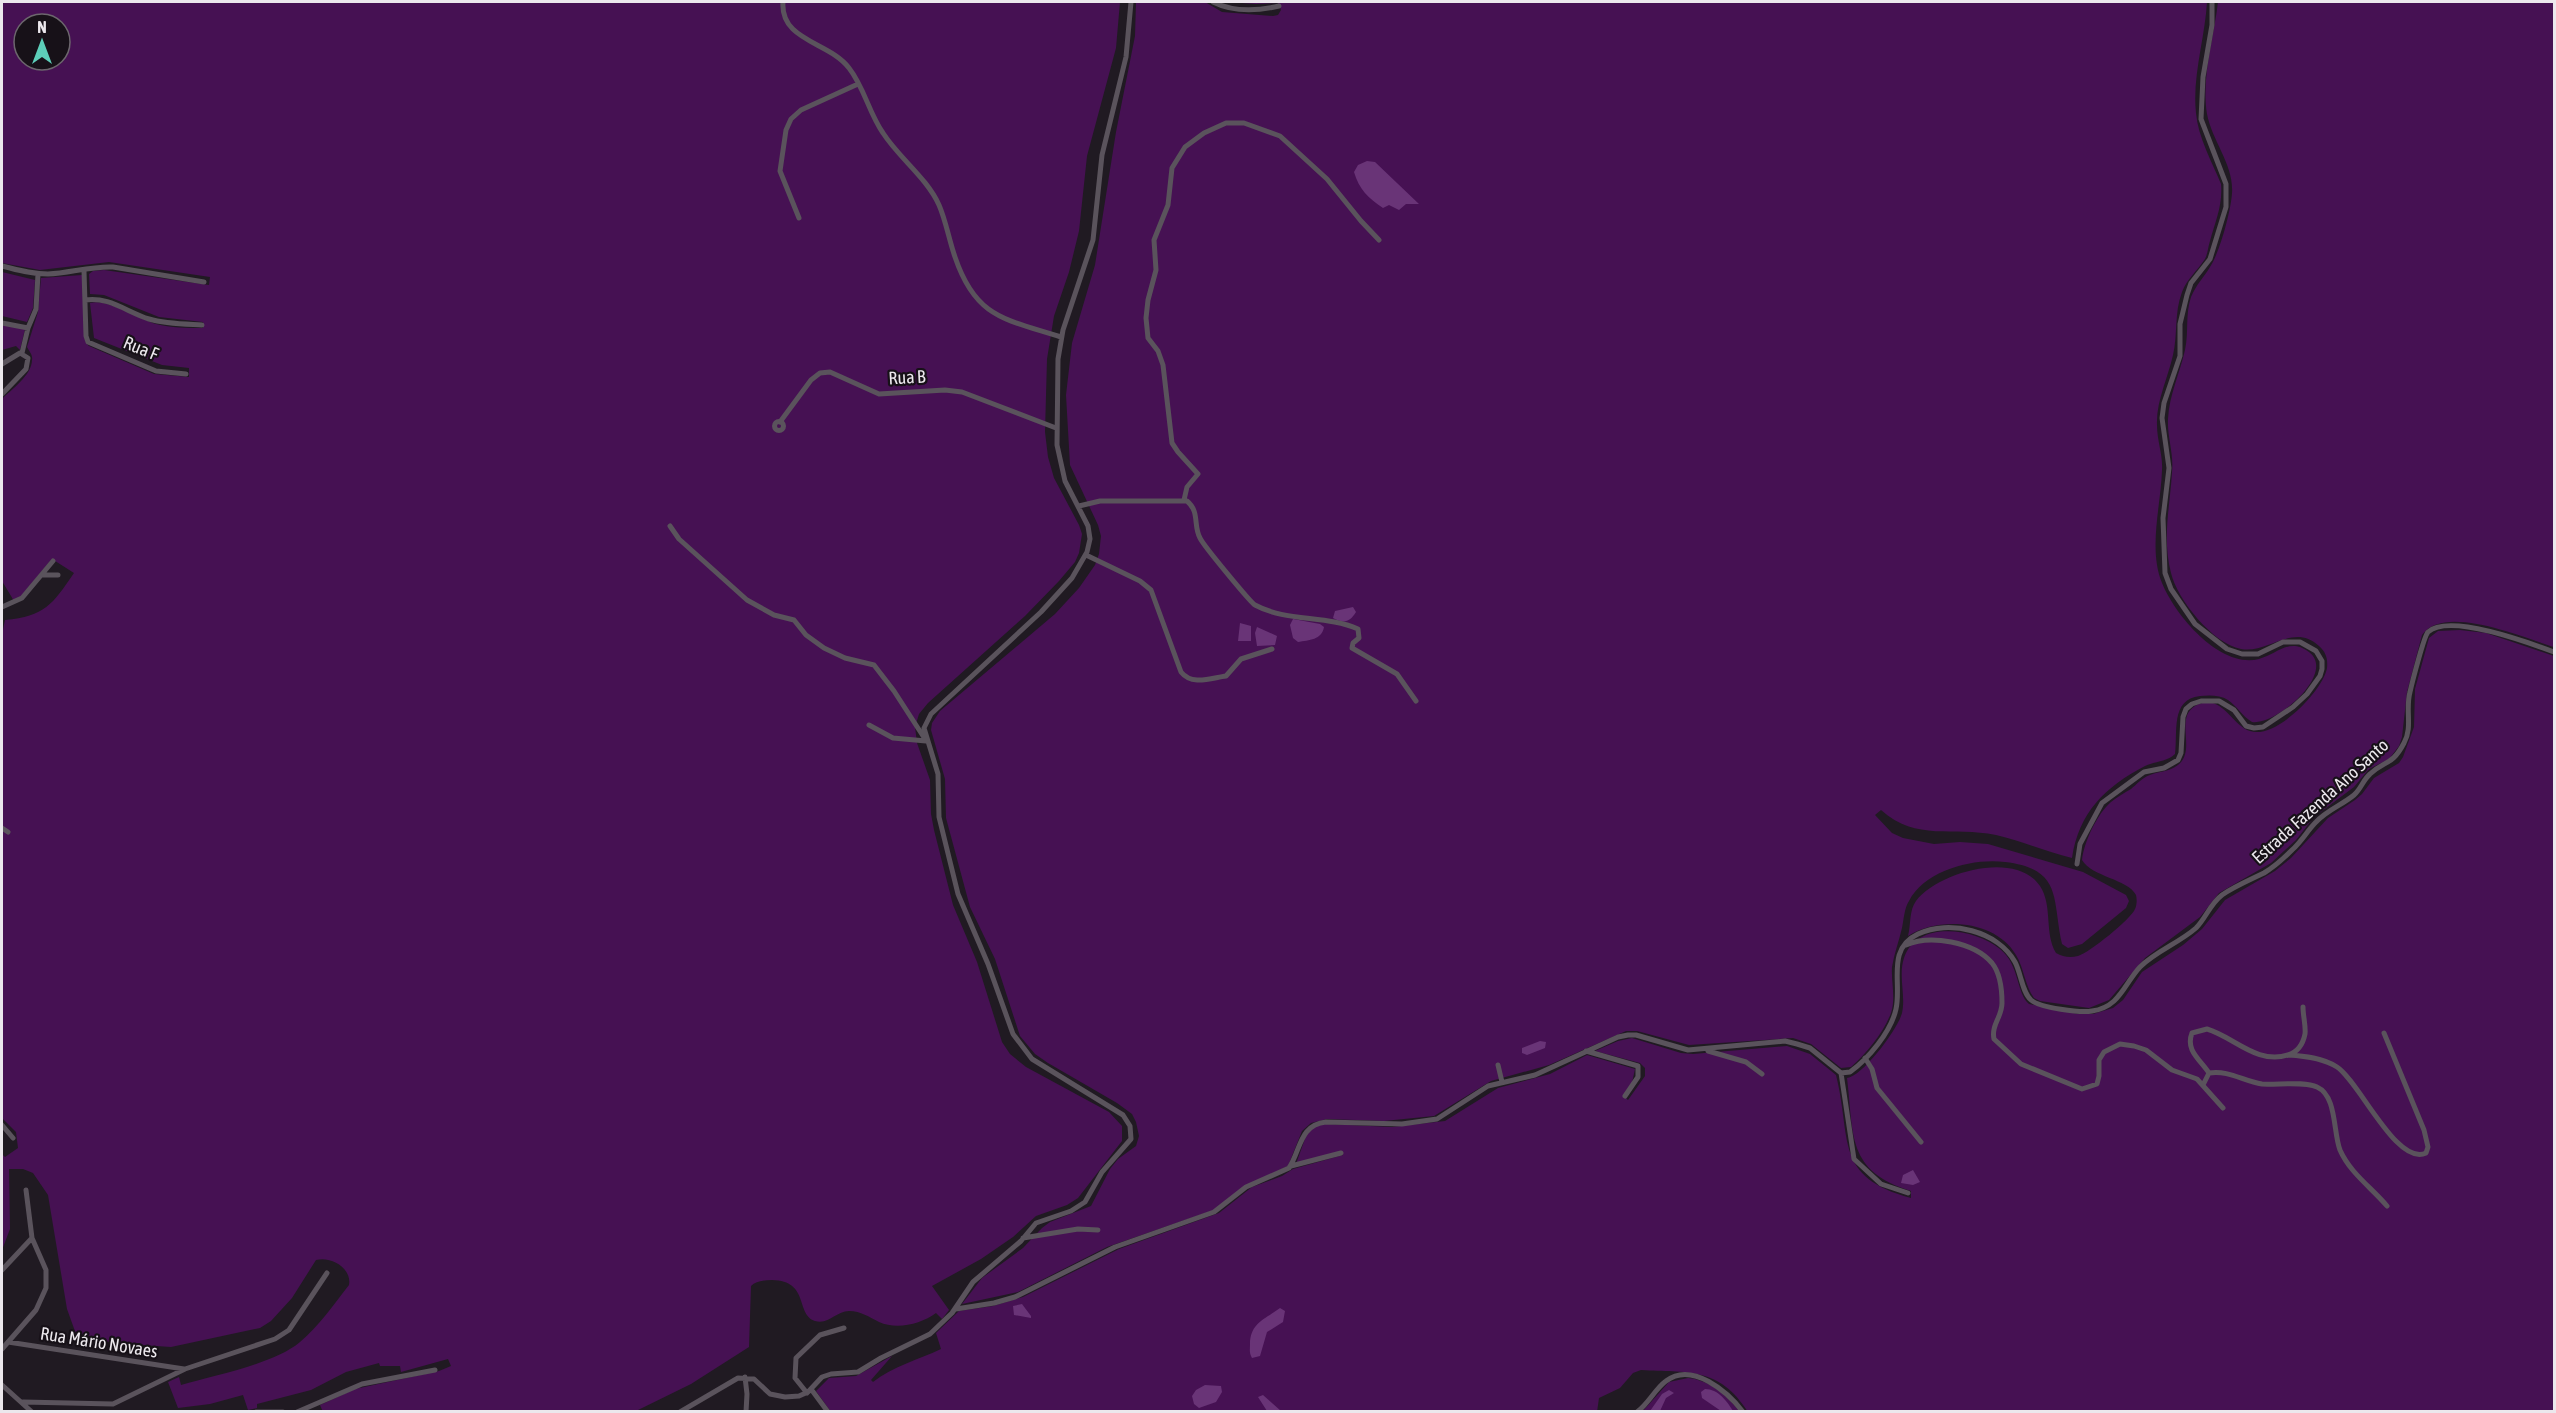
<svg xmlns="http://www.w3.org/2000/svg" width="2556" height="1413" font-family="'Asap Condensed',sans-serif">
<rect width="100%" height="100%" fill="#201a22"/>
<path fill="#461153" fill-rule="evenodd" d="M2,2H1120L1116,48L1087,156L1079,231L1069,272L1054,316L1047,359L1045,432L1048,457L1054,478L1079,525L1082,534L1079,553L1075,562L1059,581L1025,616L928,703L919,714L915,727L917,743L930,780L931,814L934,830L953,905L977,962L1002,1042L1010,1054L1026,1067L1109,1112L1122,1126V1141L1078,1198L1067,1205L1036,1216L1013,1237L981,1259L932,1286L949,1310L942,1319L936,1313C921,1324 897,1330 879,1322C869,1317 861,1311 849,1311C836,1311 829,1325 815,1321C795,1314 810,1281 772,1280C764,1280 756,1281 751,1286L749,1347L691,1384L636,1411L323,1412L320,1405L355,1389L439,1371L451,1366L448,1359L401,1372L400,1366H380L379,1363L346,1372L311,1390L257,1404V1408L248,1410L243,1395L210,1404L178,1408L168,1382L179,1377L181,1385C215,1375 274,1364 300,1342C319,1326 334,1304 349,1285C352,1268 331,1256 316,1260L292,1298L271,1321L260,1328L171,1347L113,1343L76,1334L67,1309L48,1195L33,1173L23,1169H9L10,1229L2,1250V1154L5,1157L18,1148L16,1132L2,1118V634L5,620C45,616 52,605 74,573L52,559L21,596L14,601L2,581V399C11,390 32,375 32,360C33,355 29,351 27,347L38,312L41,278L82,275L86,343L89,346L154,374L189,377V368L162,365L94,338L90,303C107,298 137,318 156,324C171,328 187,328 203,328V322L159,317L104,295L90,294L89,274L93,271L104,270L209,285L210,277L109,262L40,270L2,263ZM24,24H60V60H24Z
M1136,2H1205L1222,12L1273,16L1278,15L1281,10L1278,3L1256,4L1228,2H2207C2205,38 2192,77 2196,113C2198,137 2212,162 2221,184C2223,205 2215,222 2210,241C2208,247 2208,253 2205,259C2197,271 2187,279 2182,292C2174,313 2178,334 2173,355C2168,378 2156,401 2157,425C2157,441 2163,455 2162,470C2161,505 2148,549 2162,583C2175,615 2220,669 2259,659C2278,654 2289,637 2309,652C2337,673 2276,726 2252,722C2242,716 2237,706 2228,700C2220,695 2210,695 2200,696C2170,699 2178,733 2175,754C2167,762 2155,761 2145,766C2105,787 2079,812 2072,858C2046,852 2022,841 1996,835C1952,826 1917,842 1881,810L1875,815L1892,833L1903,838L1934,844L1960,842L1988,844L2083,872L2126,895L2129,901L2126,908L2082,944L2068,948L2062,944C2052,899 2063,869 2005,862C1973,858 1925,870 1909,901C1904,909 1904,919 1902,928C1899,941 1894,954 1892,967C1891,982 1896,998 1891,1013C1884,1032 1866,1054 1851,1067L1841,1068L1811,1044L1793,1038L1689,1045L1637,1031H1626L1549,1065L1491,1081L1434,1116L1384,1121L1327,1119L1311,1123L1302,1131L1288,1166L1256,1181L1214,1210L1107,1247L1018,1292L962,1304L982,1278L1023,1248L1042,1228L1050,1222L1091,1206L1110,1169L1118,1159L1136,1146L1139,1136L1136,1122L1132,1114L1117,1103L1048,1063L1035,1054L1020,1036L995,959L970,907L946,818L945,779L931,730L932,723L940,711L1055,614L1079,588L1095,565L1099,554L1101,536L1098,525L1070,465L1066,395L1072,343L1095,265L1116,132L1135,36Z
M2218,2H2554V647C2524,638 2444,603 2422,635L2407,692L2402,737L2399,746L2389,759L2369,769L2354,787L2314,817L2296,840L2271,863L2219,893L2200,917L2145,958L2109,1000L2089,1008L2040,1001L2034,998C2025,986 2024,968 2016,955C1996,920 1939,916 1908,936C1911,925 1909,910 1916,901C1938,872 2016,850 2040,886C2053,906 2044,933 2056,953C2063,957 2070,958 2078,956C2089,953 2131,919 2135,909C2137,905 2137,899 2136,895C2128,879 2092,877 2082,860C2084,842 2097,814 2111,802C2117,797 2124,793 2131,789C2136,785 2143,777 2150,775C2159,771 2169,772 2178,765C2197,750 2174,719 2195,706C2221,691 2231,725 2250,731C2275,740 2323,691 2327,668C2328,659 2326,652 2319,646C2293,622 2269,654 2241,649C2213,644 2177,599 2171,573C2162,537 2170,507 2172,472C2174,454 2167,437 2168,419C2169,395 2180,373 2185,350C2189,332 2185,315 2191,297C2196,285 2204,277 2210,267C2220,252 2231,210 2232,193C2234,165 2212,141 2207,114C2201,78 2214,37 2218,2Z
M2,272L35,280L33,308L27,322L2,316Z
M2,322L25,329L20,350L16,346L2,350Z
M2460,630L2486,633L2554,656V1411L1748,1412C1719,1366 1687,1373 1641,1370L1633,1373L1620,1388L1599,1398L1597,1412H831L816,1391L829,1378L856,1376L892,1356L871,1380L873,1382C893,1366 918,1360 941,1349L936,1333L959,1311L993,1306L1023,1297L1119,1249L1219,1213L1252,1187L1282,1176L1293,1169L1343,1155L1342,1151L1296,1164L1307,1133L1315,1126L1326,1124L1392,1127L1445,1121L1498,1088L1550,1074L1587,1055L1635,1069L1632,1083L1623,1095L1628,1100L1645,1076V1068L1640,1063L1595,1051L1618,1041L1632,1038L1681,1053L1693,1054L1787,1046L1810,1054L1836,1075C1852,1139 1833,1177 1911,1198V1191C1846,1171 1854,1135 1847,1078C1863,1076 1898,1029 1902,1013C1906,995 1898,976 1904,958C1917,920 1974,928 2000,949C2020,965 2016,993 2029,1004L2078,1014H2093L2113,1008L2123,1000L2142,972L2183,945L2202,929L2225,900L2275,871L2291,858L2328,818L2355,800L2362,794L2374,778L2399,763L2403,757L2414,727L2415,689L2429,638L2438,631Z
M1688,1378C1709,1380 1727,1395 1739,1411L1642,1412L1669,1382Z"/>
<path fill="#693477" d="M1367,161L1375,162L1419,204H1406L1399,210L1389,205L1383,208C1368,198 1359,189 1354,172L1358,165Z
M1353,607L1356,612C1350,622 1344,624 1333,618L1335,611Z
M1293,619L1320,624L1324,627C1322,640 1309,640 1298,642L1293,638L1290,625Z
M1240,623L1251,626V641H1238Z
M1257,627L1277,636L1275,645L1257,646L1255,633Z
M1540,1041L1546,1042L1545,1048L1527,1055L1522,1053V1048Z
M1913,1170L1920,1182L1913,1185L1901,1183L1903,1175Z
M1022,1304L1031,1316V1318L1014,1315L1013,1306Z
M1280,1308L1285,1311L1283,1322L1267,1332L1260,1356L1252,1358C1249,1353 1250,1350 1250,1344C1250,1323 1265,1319 1280,1308Z
M1205,1385L1221,1386L1222,1392L1216,1402L1199,1408L1194,1404L1192,1396L1196,1390Z
M1705,1389C1718,1389 1727,1401 1733,1411H1721L1702,1398L1701,1392Z
M1669,1390L1674,1393L1666,1398L1660,1411H1650L1662,1394Z
M1263,1395L1281,1411H1267L1258,1397Z"/>
<g fill="none" stroke-linecap="round" stroke-linejoin="round">
<path stroke="#5a535c" stroke-width="5" d="M783,2C780,41 830,42 849,68C864,87 869,113 883,133C899,158 927,178 939,205C946,221 949,240 955,257C976,319 1006,319 1061,337
M1213,2C1233,12 1258,11 1279,6
M799,218L780,171L786,130L791,119L801,110L858,84
M2,266C17,270 32,274 48,274C70,273 91,266 113,267L204,282
M84,271L86,336L88,342L156,371L186,374
M85,300C108,296 127,312 149,319C166,324 183,324 202,325
M2,323L28,328
M22,353L28,328L36,309L38,274
M2,364L20,353L28,358L26,369L2,394
M774.5 426a4.5 4.5 0 1 1 9 0a4.5 4.5 0 1 1-9 0Z
M780,422L811,380L820,373L830,372L879,394L945,390L962,392L1056,428
M1184,500L1187,487L1198,474L1178,452L1172,443L1163,365L1158,351L1148,338L1146,318L1148,300L1156,270L1154,240L1168,205L1172,168L1185,147L1204,133L1226,123H1244L1280,136L1327,179L1361,221L1379,240
M1079,506L1100,501H1187C1200,512 1193,525 1200,538C1203,545 1251,603 1255,605C1286,622 1326,615 1358,629L1359,638L1353,643L1352,648L1397,674L1416,701
M670,526L679,539L747,600L774,615L794,620L806,635L824,648L845,658L874,665L894,691L925,739
M1086,555L1140,581L1151,590L1181,672C1192,686 1211,678 1226,676L1241,659L1272,649
M42,575H58
M2,607L22,598L53,561
M869,725L893,738L926,741
M2,828L8,832
M2077,864L2080,844L2102,803L2144,772L2164,768L2178,760L2181,753L2183,717L2186,709L2192,704L2201,701H2219L2234,710L2246,726L2254,728L2263,727L2293,707L2307,694L2320,676L2322,669V661L2316,651L2300,642H2283L2258,654H2242L2227,649L2195,624L2171,589L2165,573L2163,518L2169,468L2162,418L2164,403L2180,356V324L2187,295L2191,283L2210,259L2226,207V184L2201,119L2203,77L2212,25V2
M1906,945C1930,934 1974,942 1992,963C2000,973 2002,991 2002,1003C2002,1017 1991,1025 1994,1039L2021,1064L2082,1089L2097,1084L2099,1076V1060L2104,1052L2120,1044L2134,1046L2146,1050L2172,1070L2197,1079L2223,1108
M1586,1051L1638,1066V1077L1625,1096
M1708,1051L1746,1062L1762,1074
M2288,1055C2305,1056 2323,1058 2337,1067C2359,1081 2397,1167 2426,1153L2428,1147L2424,1130L2384,1033
M1865,1058L1872,1069L1877,1088L1921,1142
M1498,1065L1502,1082
M1841,1073L1854,1159L1881,1184L1908,1193
M2209,1073C2229,1070 2243,1081 2262,1084C2277,1085 2305,1081 2317,1087C2337,1096 2333,1132 2340,1150C2350,1173 2372,1188 2387,1206
M2203,1085L2209,1073C2201,1060 2185,1051 2192,1033L2207,1029C2234,1037 2257,1065 2288,1055C2298,1052 2303,1044 2305,1034C2306,1026 2303,1016 2303,1007
M2,1125L13,1138
M1291,1166L1341,1153
M1023,1238L1078,1229L1098,1230
M2,1270L32,1238
M956,1309L994,1303L1015,1297L1115,1247L1214,1212L1246,1187L1289,1168C1301,1150 1299,1125 1326,1122L1402,1124L1437,1119L1488,1086L1535,1075L1618,1037L1628,1035H1636L1688,1050L1785,1041L1797,1044L1810,1048L1841,1073L1850,1072C1868,1059 1891,1032 1896,1009C1902,983 1886,949 1918,934C1949,919 1998,931 2015,962C2021,973 2022,992 2031,1000C2040,1008 2081,1013 2092,1011C2120,1007 2124,984 2140,967C2156,951 2179,943 2196,928C2206,918 2210,904 2222,895C2235,886 2250,880 2264,873C2274,867 2284,858 2292,850C2302,841 2307,831 2316,822C2327,810 2342,805 2354,795C2361,789 2363,780 2370,774C2385,760 2392,766 2404,743C2413,727 2405,710 2410,692C2412,683 2424,636 2428,632C2449,613 2530,643 2554,652
M8,1342L184,1369
M2,1349L36,1310L46,1288V1270L32,1238L26,1190
M745,1377L747,1394L746,1412
M2,1385L32,1412
M811,1389L828,1412
M807,1393L795,1378L796,1358L820,1335L844,1328
M23,1402L113,1404L185,1369L275,1339L289,1330L327,1273
M256,1412H283
M297,1412L362,1384L435,1370
M680,1412L738,1378L754,1379L770,1394L785,1397L799,1396L808,1392L822,1377L831,1374L858,1372L881,1358L930,1334L952,1313L973,1282L1021,1241L1036,1223L1071,1211L1085,1202L1102,1172L1131,1139L1130,1126L1123,1115L1032,1059L1013,1034L988,964L958,894L939,817L938,774L924,728L931,714L1041,612L1072,578L1087,552L1090,539L1088,526L1065,481L1057,445L1058,359L1063,330L1093,240L1102,155L1126,57L1131,2
M1637,1412C1649,1403 1655,1389 1666,1381C1692,1361 1728,1392 1743,1412"/>
</g>
<g text-anchor="middle" dominant-baseline="central" stroke-width="4.5" stroke-linejoin="round" paint-order="stroke">
<g font-size="18" fill="#ece8ed" stroke="#171118">
<text transform="translate(141 348) rotate(22)">Rua F</text>
<text transform="translate(907 377) rotate(-3)">Rua B</text>
<text transform="translate(2320 801) rotate(-42)">Estrada Fazenda Ano Santo</text>
<text transform="translate(99 1342) rotate(9)">Rua Mário Novaes</text>
</g>
</g>
<rect width="2556" height="1413" fill="none" stroke="#ece8ed" stroke-width="6"/>
<g transform="translate(42 42)"><circle r="28" fill="#171118" stroke="#6c676d" stroke-width="1.5"/>
<path d="M0-4.5L10 22L0 15L-10 22Z" fill="#5dceb9"/>
<text y="-9" font-size="16" font-weight="bold" text-anchor="middle" fill="#ece8ed">N</text>
</g>
</svg>
